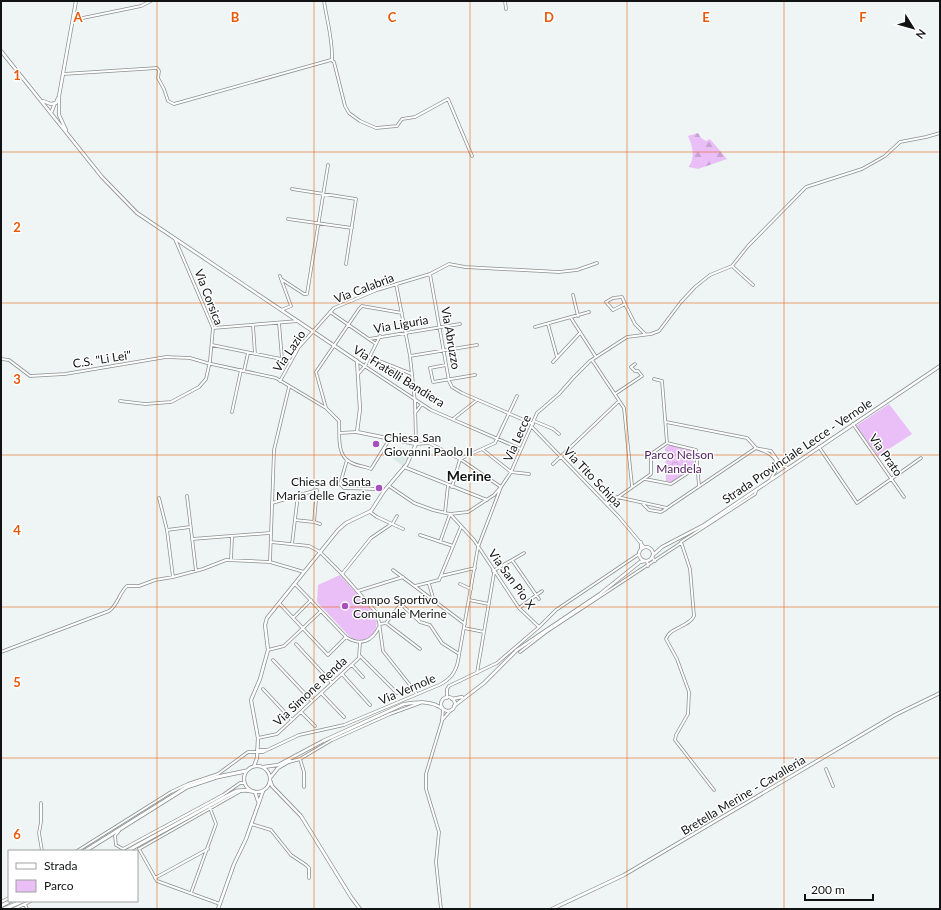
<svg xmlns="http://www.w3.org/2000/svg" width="941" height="910" font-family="Lato,sans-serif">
<defs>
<pattern id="forest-firs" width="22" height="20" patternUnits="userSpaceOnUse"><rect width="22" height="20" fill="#eabef6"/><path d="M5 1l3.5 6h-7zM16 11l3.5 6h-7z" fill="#c8a2d2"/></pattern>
<pattern id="park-crowns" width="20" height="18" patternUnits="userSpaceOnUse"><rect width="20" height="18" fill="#eabef6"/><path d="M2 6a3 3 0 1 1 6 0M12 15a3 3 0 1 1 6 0" fill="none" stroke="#c8a2d2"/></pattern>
</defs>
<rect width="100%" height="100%" fill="#eef5f4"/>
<path fill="#d9e9e6" d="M400,447L412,451L403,466L392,458Z"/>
<path fill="#eabef6" d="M889,404L912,434L878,456L856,426Z
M340,575L375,614C381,632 369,647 350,637L317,602L318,585Z"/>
<path fill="url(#forest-firs)" d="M698,133L701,138L706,141L710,139L727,159L698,169L689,167C695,157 693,147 688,136Z"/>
<path fill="url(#park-crowns)" d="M669,445L694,451V467L671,482L666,481L665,448Z"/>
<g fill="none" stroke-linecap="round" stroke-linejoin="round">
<defs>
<path id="street" d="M324,1C327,21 333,40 332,60
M505,1L506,9
M73,20L141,6L151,1
M63,74L157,68L159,71L158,78L164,89L168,101L174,104L331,60L334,62L345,106L349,113L360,121L376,128L397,126L402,119L415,117L448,99L472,156
M292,189L356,199L346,264
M288,219L352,228
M732,266L753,285
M430,274L449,381L452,387L462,393L533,424
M280,276L291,306L281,310
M281,279L304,294H307L328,165
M573,295L578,316
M625,304L622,297L613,298L606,302L613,310L625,304L635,324L645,334
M330,312L376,344
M571,318L596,357
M279,323L282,359
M548,324L557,357
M253,325L255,354
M535,327L589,312
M213,328L298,321
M369,339L460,324
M212,345L291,361
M410,356L477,345
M369,357L412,374
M1,359L9,360L30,376L65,374L166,357L190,358L207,363L276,378L326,408L339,421C340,433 336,455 350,462C356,466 364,466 371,469L389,440
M592,360L624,408L632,486
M357,361L431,410L521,449
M553,362L580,333
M446,365L430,368L433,382L475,375
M244,371L248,353
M358,374L365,366L380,336
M654,379L662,381L667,443
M280,381L299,347L334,308L377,290L430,274L449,264L465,267L559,272L577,270L597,263
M289,387L274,450L270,562L304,572
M615,394L642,376L638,371H635L631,367L635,364
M120,401L145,404L171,402L199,387L206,379L210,361L213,328L175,239
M326,408L316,372L359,309L362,306L402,313
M232,412L241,370
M415,413L422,404
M453,419L477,400
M534,421L553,429L559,434
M666,422L747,438L756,448
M853,424L904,497
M532,427L619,517L644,547
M339,433L357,432
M819,447L857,503L921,458
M756,448C765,451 781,457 776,470C775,473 772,476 771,479
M482,449L511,472L529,474
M760,449L771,451L781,465L788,468
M347,460L340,484L344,488L375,489
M553,464L619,401
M404,467L487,500
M645,479L671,484L697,467
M389,486L414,503L433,510L450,514L468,512L494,495L501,487L511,472L537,413L559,394L574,377L590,361L627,337L651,334L659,331L681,302L695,287L710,275L732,266L748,246L806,187L862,169L885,156L900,142L926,137L940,133
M452,487L460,459L495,443L517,396
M187,496L196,571
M617,497L667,508L756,448
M159,498L167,530L173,577L203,569L226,560L270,562
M272,503L317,490L314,522L320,524
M643,504L649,510L661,512L666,509
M607,505L651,474V454L667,443L696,450L699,486
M370,512L377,517L403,529
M445,513L448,485
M295,520L314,522
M167,530L190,527
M420,535L453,546
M192,539L270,533
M271,542L309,546L320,552L342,574L375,611L379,622L383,651L417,694
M440,542L450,514L474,540L519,608L539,627L497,663L449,686L447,689V698
M641,542V548
M292,544L298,495
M652,557L655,561
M231,560L232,537
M512,560L539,599
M647,561L648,566
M393,570L465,624
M493,571L524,553
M342,574L371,538L393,523L397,516
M441,576L475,568
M295,584L346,637C360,646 372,642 379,627
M429,584L434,601
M460,584L471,589
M415,586L439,580L461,527
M358,591L403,577
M469,600L489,604
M279,603L328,655L346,637
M519,608L542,591
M293,618L311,600
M386,623L401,604L420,622L430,625L442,643L459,654
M380,624L386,623L420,649
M539,627L556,610L639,554
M464,628L484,632
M296,644L332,683
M268,650L284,646L321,611
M1,652L109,611C118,605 119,593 127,586H139L155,580L173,577
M520,652L546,632L681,543
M360,656L397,693
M273,660L312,701
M352,665L363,677
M477,673L494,573
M342,674L370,705
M263,689L292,720
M321,693L344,717
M301,712L315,726
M442,720L450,711
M258,738L277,734L359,658L360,642
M257,750H266
M300,759L304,772V787
M289,762L300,759L332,740L390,714L420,703
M826,769L833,786
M714,790L675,740L676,735L688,714L689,692L677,659L666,639C670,627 689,627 694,616L690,569L681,542L755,494L756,491
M247,791L254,792
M41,803V822L39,833L42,851
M251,824L271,830L291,855L306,865L309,868V878
M119,831L115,836L116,845L123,849L223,795L240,783H244
M77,851L171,792L188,784L218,774L248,752H263L299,735L344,725L439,685C450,680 456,672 458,661L478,547L501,487L460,459L429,443L416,444L415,402L410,356L396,284
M155,878L208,849
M191,893L216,824L210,808
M1,902L9,898
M25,904L27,909
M220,904L157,881L139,849L239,792
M14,909L31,901
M441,909L436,862L439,832L426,789V774L442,721L443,710"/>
<path id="secondary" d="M1,51L102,177L137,213L357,361L360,409L357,432L416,444L407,464L384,491L371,511L346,523L338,530L267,618L265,625L268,650L260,679L251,700L258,738L257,758L254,766
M43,101L51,104L56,103L58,98
M51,113L55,103
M66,130L59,115V96L76,1
M639 554a7 7 0 1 1 14 0a7 7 0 1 1-14 0Z
M653,555L662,547L704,525L940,366
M441 704a7 7 0 1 1 14 0a7 7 0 1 1-14 0Z
M452,699L462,697
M454,706L484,683L517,650L600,594L640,562L645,561
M244 779a13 13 0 1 1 26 0a13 13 0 1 1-26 0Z
M263,767L278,765L323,741L404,704C418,702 431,700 443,709
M270,778L278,768L290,761
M270,780L272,786L301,816L351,897L360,909
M255,792L258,801
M218,909L234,864L246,839L263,791
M552,909L624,875L895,715L940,693"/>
<path id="primary" d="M85,851L187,787L217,777L246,771
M127,851L236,791L249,790
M1,906L10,901
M4,909L23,901"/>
</defs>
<use href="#street" stroke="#8a908e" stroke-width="3.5"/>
<use href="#secondary" stroke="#8a908e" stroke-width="4"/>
<use href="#primary" stroke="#8a908e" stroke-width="4.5"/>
<use href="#street" stroke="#fff" stroke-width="2"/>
<use href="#secondary" stroke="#fff" stroke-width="2.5"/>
<use href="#primary" stroke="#fff" stroke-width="3"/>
</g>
<path fill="none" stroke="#e8590c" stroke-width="1" stroke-opacity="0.55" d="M157,1V909M314,1V909M470,1V909M627,1V909M784,1V909M1,152H940M1,303H940M1,455H940M1,607H940M1,758H940"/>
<g fill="#a650bd" stroke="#fff" stroke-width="1.5">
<circle cx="376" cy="444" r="4"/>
<circle cx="379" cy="488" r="4"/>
<circle cx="345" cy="606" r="4"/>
</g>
<g text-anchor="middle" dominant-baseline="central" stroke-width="3" stroke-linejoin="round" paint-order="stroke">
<g font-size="12" fill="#111313" stroke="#fff">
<text transform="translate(364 288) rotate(-21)">Via Calabria</text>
<text transform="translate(209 297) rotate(69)">Via Corsica</text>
<text transform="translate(401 324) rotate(-10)">Via Liguria</text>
<text transform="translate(451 338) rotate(80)">Via Abruzzo</text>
<text transform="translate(289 351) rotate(-56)">Via Lazio</text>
<text transform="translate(102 359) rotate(-9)">C.S. "Li Lei"</text>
<text transform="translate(399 376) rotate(32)">Via Fratelli Bandiera</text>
<text transform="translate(517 438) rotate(-66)">Via Lecce</text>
<text transform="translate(797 451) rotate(-34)">Strada Provinciale Lecce - Vernole</text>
<text transform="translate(886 455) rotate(55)">Via Prato</text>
<text transform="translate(593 477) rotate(46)">Via Tito Schipa</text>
<text transform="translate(512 579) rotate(54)">Via San Pio X</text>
<text transform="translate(407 689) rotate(-23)">Via Vernole</text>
<text transform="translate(310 691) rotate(-43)">Via Simone Renda</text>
<text transform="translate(743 795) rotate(-31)">Bretella Merine - Cavalleria</text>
</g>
<g font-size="12" fill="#111313" stroke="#fff" text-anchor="start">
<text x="384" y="437">Chiesa San<tspan x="384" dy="14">Giovanni Paolo II</tspan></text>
<text x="371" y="481" text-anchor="end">Chiesa di Santa<tspan x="371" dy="14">Maria delle Grazie</tspan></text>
<text x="353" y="599">Campo Sportivo<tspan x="353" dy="14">Comunale Merine</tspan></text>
</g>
<g font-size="12" fill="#4f1c5d" stroke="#fff">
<text x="679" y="454">Parco Nelson<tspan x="679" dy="14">Mandela</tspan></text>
</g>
<g font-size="14" font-weight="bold" fill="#111313" stroke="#fff">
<text x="469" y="475">Merine</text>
</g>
</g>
<g font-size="13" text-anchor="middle" font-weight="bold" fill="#e8590c" stroke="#fff" stroke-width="3" stroke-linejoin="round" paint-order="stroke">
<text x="78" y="22">A</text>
<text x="235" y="22">B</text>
<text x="392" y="22">C</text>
<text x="549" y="22">D</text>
<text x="706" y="22">E</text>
<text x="863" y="22">F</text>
<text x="17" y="80">1</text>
<text x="17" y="232">2</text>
<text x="17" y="384">3</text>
<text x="17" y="535">4</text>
<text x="17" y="687">5</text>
<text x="17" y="839">6</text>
</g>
<rect width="941" height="910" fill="none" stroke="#111313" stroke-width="4"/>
<rect x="8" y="850" width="130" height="52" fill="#ffffff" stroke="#a0a1a1"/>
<rect x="16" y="863" width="20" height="6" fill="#ffffff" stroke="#a0a1a1"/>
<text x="44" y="870" font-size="12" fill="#111313">Strada</text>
<rect x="16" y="880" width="20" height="12" fill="#eabef6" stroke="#a0a1a1"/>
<text x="44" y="890" font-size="12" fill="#111313">Parco</text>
<g transform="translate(913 28) rotate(127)" stroke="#ffffff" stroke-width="3" paint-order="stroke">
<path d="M0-3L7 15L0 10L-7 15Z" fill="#111313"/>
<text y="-6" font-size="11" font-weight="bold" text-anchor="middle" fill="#111313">N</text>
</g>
<path d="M805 894v6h68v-6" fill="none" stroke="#111313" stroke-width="2"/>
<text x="811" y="894" font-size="12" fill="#111313" stroke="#ffffff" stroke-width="3" paint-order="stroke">200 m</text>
</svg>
